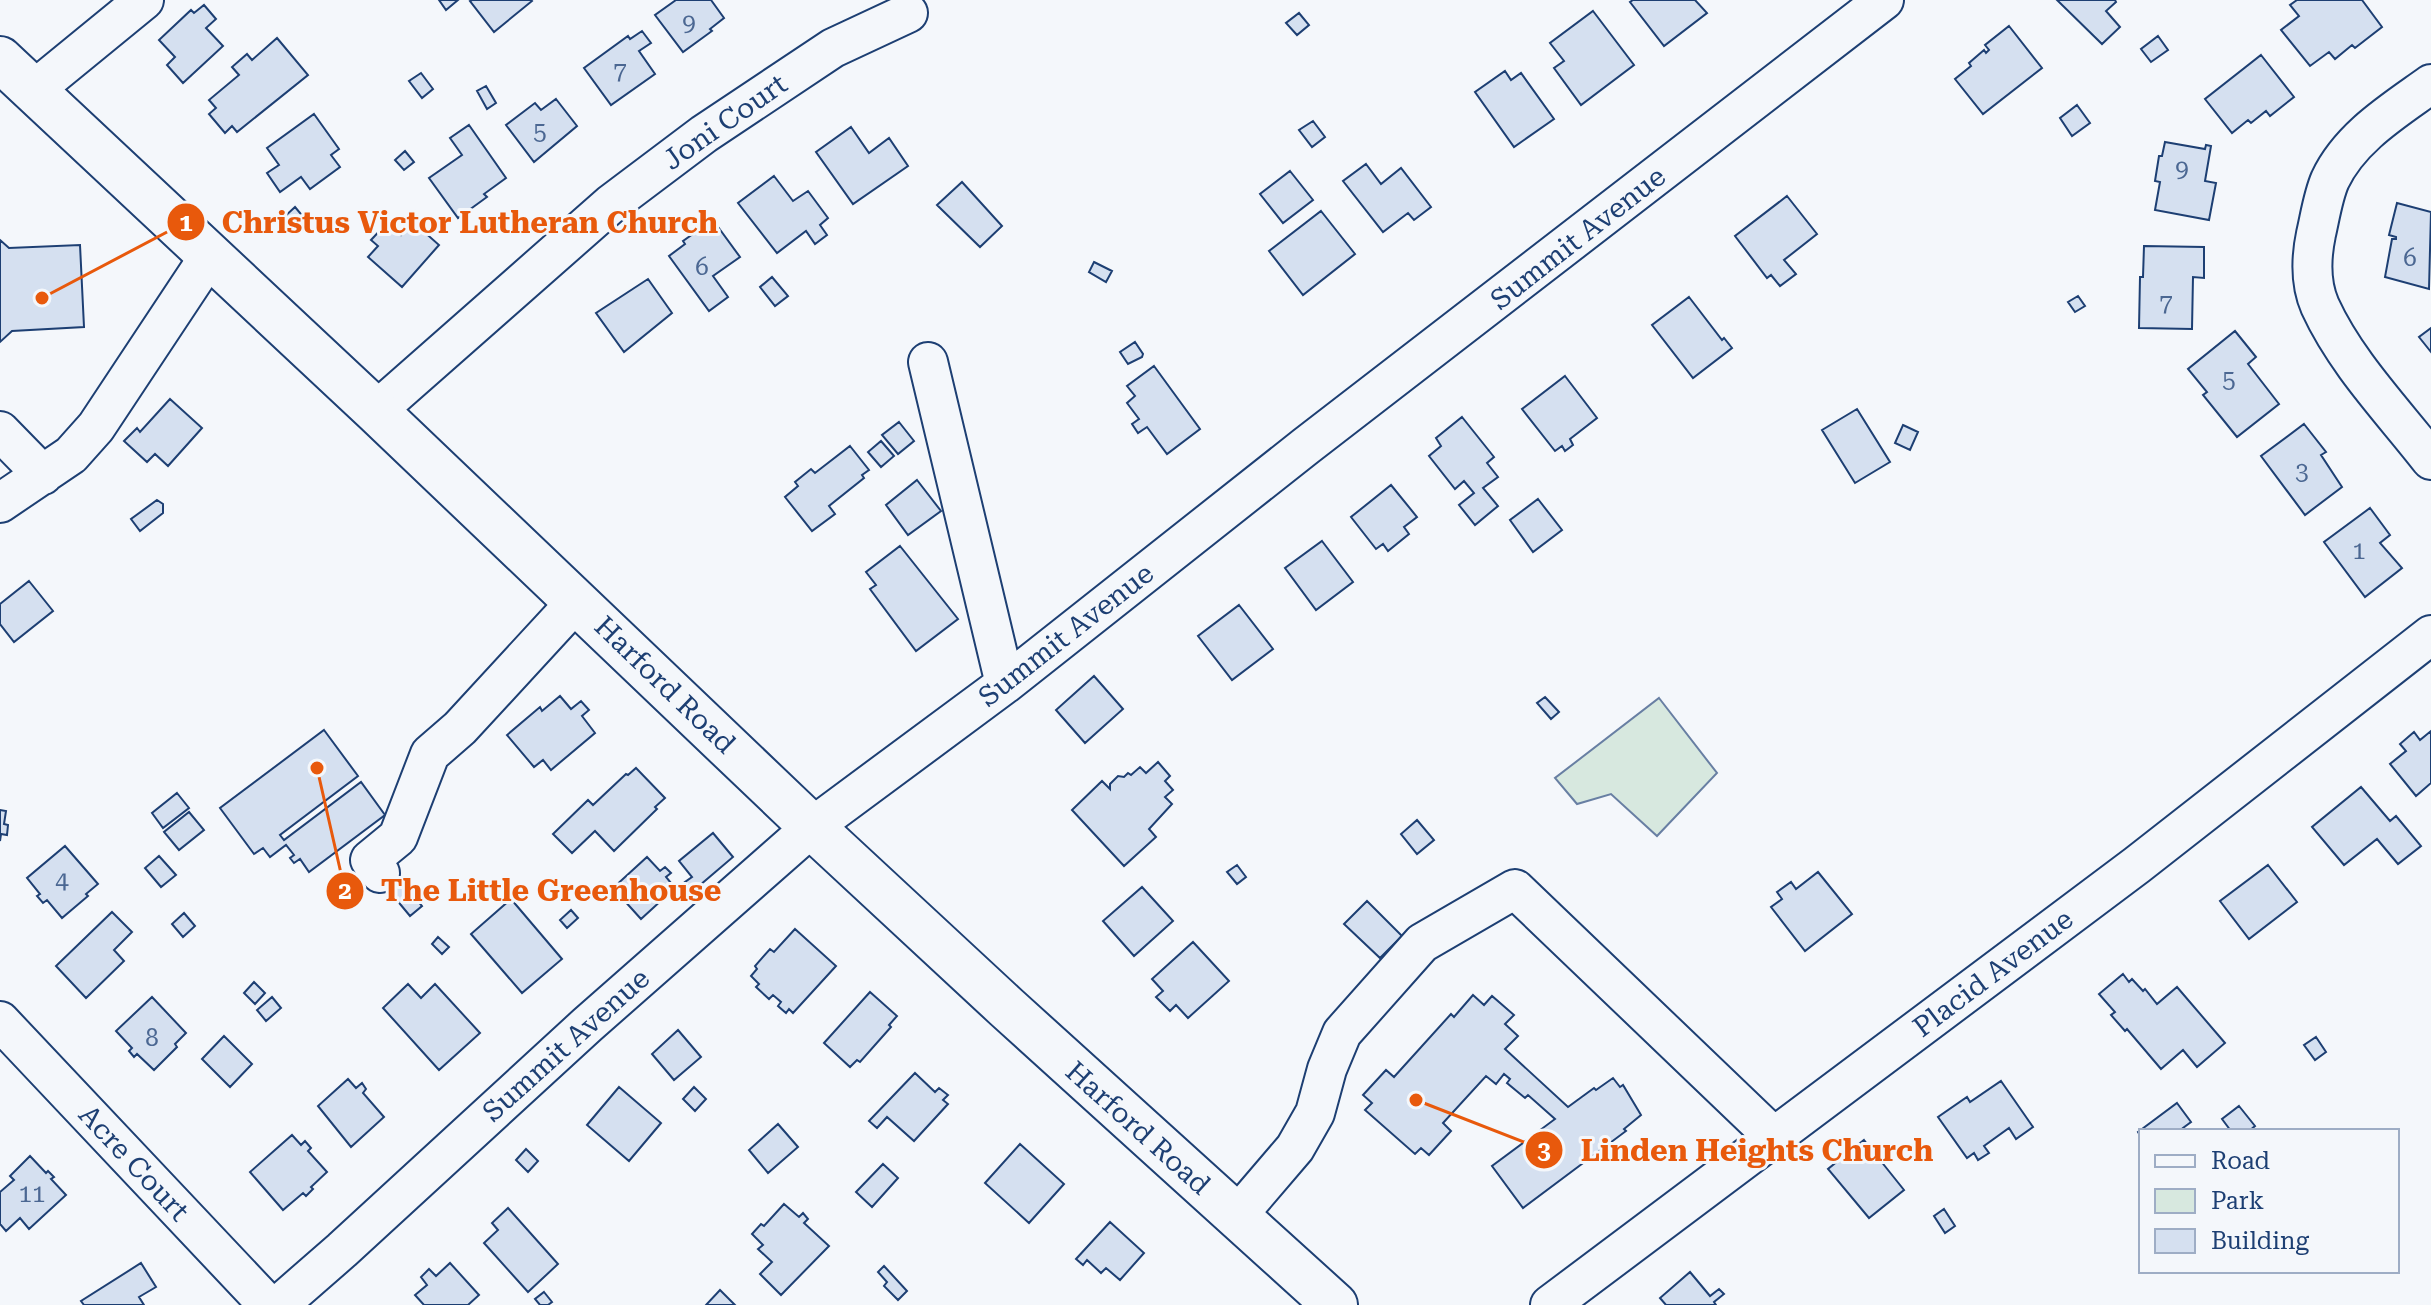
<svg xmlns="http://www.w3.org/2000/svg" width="2431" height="1305" font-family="'Roboto Serif',serif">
<rect width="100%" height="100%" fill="#f4f7fb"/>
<path fill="#d7e8df" stroke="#687fa3" stroke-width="2" d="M1659,698L1717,773L1657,836L1611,794L1577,804L1555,778Z"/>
<path fill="#d5e0f0" stroke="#1d3f73" stroke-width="2" d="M439,0H458L446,10Z
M472,0H531L532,1L494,32L470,1Z
M676,0H711L724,18L710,29L712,31L683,52L655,15Z
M1633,0H1695L1707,13L1664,46L1630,2Z
M2057,0H2115L2116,2L2106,11L2120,27L2102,44Z
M2297,0H2362L2382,27L2355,48L2352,45L2335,59L2329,52L2310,66L2281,30L2299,16L2290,5Z
M204,5L216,19L206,28L223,46L183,83L167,65L175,57L159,40L191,10L194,13Z
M1593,11L1634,65L1581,105L1554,68L1564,61L1550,43Z
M1299,13L1309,25L1297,35L1286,23Z
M2009,26L2042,68L1983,114L1955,79L1971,66L1969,63L1984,50L1986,53L1989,50L1985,45Z
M642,31L651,43L639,51L655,74L611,105L584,68L628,36L630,39Z
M2158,36L2168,50L2151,62L2141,49Z
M277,38L308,75L237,132L232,126L225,133L209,114L216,108L209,100L239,75L232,67L247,54L252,60Z
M2261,55L2294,97L2270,116L2266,111L2251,123L2248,120L2232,133L2205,99Z
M1505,71L1511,80L1521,73L1554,119L1514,147L1475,92Z
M421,73L433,89L422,98L409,81Z
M486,86L496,103L487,109L477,91Z
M556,99L577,126L534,162L506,125L535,103L541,110Z
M2077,105L2090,123L2072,136L2060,118Z
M314,114L339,149L331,155L340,167L310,189L301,177L280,192L267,173L279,165L267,148Z
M1313,121L1325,137L1312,147L1299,130Z
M469,125L506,178L484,194L487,197L458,218L429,178L462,155L450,138Z
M851,127L869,153L889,138L908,166L853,204L816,152Z
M2165,142L2205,149L2206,145L2211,146L2205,181L2216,183L2209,220L2155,210L2160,182L2155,181L2159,156H2162Z
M405,151L414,162L404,170L395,160Z
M1366,164L1381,184L1401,168L1431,207L1414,220L1408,213L1383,232L1343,181Z
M1290,171L1313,200L1283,223L1260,194Z
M774,176L793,201L808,191L828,218L820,225L827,235L815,244L806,231L777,253L738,203Z
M962,182L1002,226L980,247L937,205Z
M1787,196L1817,234L1784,260L1796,274L1780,286L1771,275L1767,278L1735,236Z
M2397,203L2431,212L2429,289L2385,277L2392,239H2396V237L2389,235Z
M295,207L306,220L292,231L282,219Z
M1321,211L1355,254L1303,295L1269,251Z
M713,220L740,257L713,276L728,297L709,311L669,256L685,244L683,241Z
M413,222L439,245L402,287L368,257L378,246L371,240L387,223L401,235Z
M0,240L9,248L80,245L84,327L12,331L0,342Z
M2144,246L2204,247V278L2193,277L2192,329L2139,328L2140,277H2143Z
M1094,262L1112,271L1106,282L1089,272Z
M772,277L788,296L775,306L760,287Z
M648,279L672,313L624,352L596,313Z
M2078,296L2085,306L2075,312L2068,302Z
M1689,297L1722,340L1724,338L1732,348L1693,378L1652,325Z
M2431,328V352L2419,337Z
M2235,331L2256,357L2248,364L2279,404L2237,437L2203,395L2207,392L2188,369Z
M1135,342L1143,354L1142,357L1128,364L1120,352Z
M1154,366L1200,429L1167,454L1147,427L1138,433L1132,424L1139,419L1127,403L1135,396L1127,386Z
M1565,376L1597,418L1570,439L1573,445L1565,451L1562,446L1555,451L1522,409Z
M170,399L202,428L168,466L155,454L147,462L124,441L137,428L140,432Z
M1857,409L1890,462L1855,483L1822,430Z
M1462,417L1494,457L1487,463L1498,477L1483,488L1498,506L1475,525L1459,505L1474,493L1464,481L1455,489L1429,456L1441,446L1436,438Z
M899,422L914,441L898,454L882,435Z
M2304,424L2326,452L2321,455L2342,487L2305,515L2261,456Z
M1903,425L1918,432L1910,450L1895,443Z
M881,441L894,456L881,467L868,452Z
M850,446L869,470L862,475L864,478L829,506L835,514L812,531L785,497L798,486L795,482L811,469L815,473Z
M917,480L941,511L908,535L886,505Z
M1391,485L1417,517L1404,527L1409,534L1388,551L1383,544L1376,549L1351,517Z
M1538,499L1562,530L1533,552L1510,520Z
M157,500L163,504V513L140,531L131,519Z
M2370,508L2390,535L2380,543L2402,568L2365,597L2324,542Z
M1322,541L1353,582L1316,610L1285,568Z
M900,546L958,619L916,651L870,589L876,585L866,572Z
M29,581L53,611L14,642L0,624V604Z
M1239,605L1273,649L1232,680L1198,636Z
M1094,676L1123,709L1085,743L1056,710Z
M560,696L571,709L581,701L589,710L582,716L595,733L551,770L543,760L534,767L507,735L540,707L542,711Z
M1545,697L1559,712L1551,719L1537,703Z
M324,730L358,776L280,835L284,840L361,782L385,815L309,872L300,859L294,863L290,858L294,855L286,845L270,857L263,848L254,854L220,808Z
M2431,731V783L2416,796L2390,764L2406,751L2400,744L2414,732L2420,740Z
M1158,762L1170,776L1165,781L1173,790L1165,797L1172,804L1149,829L1156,837L1124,866L1072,810L1102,781L1110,789V784L1118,776L1124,777L1128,773L1131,775L1140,767L1146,773Z
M636,768L665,798L655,807L657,809L614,851L595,831L572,853L553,834L588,800L593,805L626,774L628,775Z
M2361,787L2390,821L2396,816L2421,846L2398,864L2377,839L2344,865L2312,827Z
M177,793L189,808L163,828L152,813Z
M0,810L6,811L4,824L8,825L7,835L1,834L0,841Z
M189,812L204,830L179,850L164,832Z
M1417,820L1434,840L1417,854L1401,834Z
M713,833L733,857L693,891L685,882L692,877L679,861Z
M65,846L98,884L86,894L88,896L62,918L47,900L43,903L37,896L40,894L27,878Z
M159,856L176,875L161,887L145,868Z
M647,857L660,871L665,867L671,873L666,877L675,888L641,919L613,888Z
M1237,865L1246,877L1237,884L1227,872Z
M2268,865L2297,902L2249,939L2220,901Z
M393,870L422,906L410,916L381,881Z
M1818,872L1852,914L1805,951L1771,907L1782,899L1777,892L1791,882L1796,889Z
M1142,887L1173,921L1134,956L1103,921Z
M511,899L562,959L522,993L471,934Z
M1367,901L1402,936L1380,958L1344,924Z
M571,910L578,918L567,928L560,920Z
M112,912L132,932L114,950L124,961L86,998L56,966Z
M184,913L195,926L183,937L172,924Z
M795,929L836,966L793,1013L789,1009L786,1013L778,1006L781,1002L773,995L769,999L756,987L759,984L751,976L757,969L755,966L770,949L774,952Z
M438,937L449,947L442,954L432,944Z
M1193,942L1229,981L1188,1018L1176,1005L1170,1011L1156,997L1163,991L1152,979Z
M2123,974L2129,982L2132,979L2143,991L2145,989L2157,1004L2177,987L2225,1043L2197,1067L2183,1050L2161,1069L2127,1029L2125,1031L2111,1015L2115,1012L2099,994Z
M254,982L265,993L255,1004L244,993Z
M408,984L421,998L435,984L480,1033L439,1070L383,1008Z
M870,992L897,1016L889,1025L891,1027L860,1062L857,1060L850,1067L824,1043Z
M1473,995L1484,1005L1492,996L1514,1015L1505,1024L1518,1036L1505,1049L1568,1107L1594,1088L1596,1090L1613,1078L1620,1087L1623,1085L1641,1115L1624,1129L1626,1131L1523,1208L1492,1166L1555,1119L1528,1095L1525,1098L1507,1083L1510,1079L1504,1074L1496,1084L1486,1076L1443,1123L1451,1131L1429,1155L1421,1148L1415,1154L1365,1110L1372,1103L1363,1095L1386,1070L1394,1077L1451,1014L1454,1017Z
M152,997L186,1033L175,1044L177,1047L154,1070L137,1054L134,1057L129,1051L132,1048L116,1031Z
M272,997L281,1008L266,1021L257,1010Z
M678,1030L701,1057L674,1080L652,1054Z
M224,1036L252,1064L230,1087L202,1059Z
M2316,1037L2326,1052L2315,1060L2304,1045Z
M915,1073L935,1092L939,1088L948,1095L943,1100L948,1104L914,1141L887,1117L877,1128L869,1121Z
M348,1079L356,1088L362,1083L366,1089L363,1093L384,1117L351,1147L318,1106Z
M2001,1081L2033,1127L2016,1139L2009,1128L1984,1146L1989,1153L1978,1160L1974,1153L1967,1158L1938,1117L1967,1097L1970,1102Z
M619,1087L661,1123L629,1161L587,1125Z
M694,1087L706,1099L695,1111L683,1099Z
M2177,1103L2191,1122L2183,1128L2185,1131H2141V1137L2138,1132Z
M2239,1106L2255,1126L2249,1131H2231L2222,1119Z
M778,1124L798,1147L768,1173L749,1150Z
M292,1135L301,1145L305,1141L311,1148L308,1151L327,1172L311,1187L313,1189L306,1196L303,1193L283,1210L250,1172Z
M1864,1140L1904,1190L1869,1218L1828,1169Z
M1020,1144L1064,1184L1029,1223L985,1183Z
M526,1149L538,1161L528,1172L516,1160Z
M30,1156L46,1173L48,1171L54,1177L51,1179L66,1195L29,1229L20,1218L6,1231L0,1224V1192L14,1180L10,1176Z
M883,1164L898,1178L872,1207L856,1192Z
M784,1204L799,1217L803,1213L808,1219L804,1223L829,1246L781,1295L760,1274L772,1262L758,1249L763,1245L752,1234L761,1224L764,1226Z
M508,1208L558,1264L528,1292L484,1243L498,1230L492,1223Z
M1944,1209L1955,1226L1945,1233L1934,1216Z
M1110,1222L1144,1253L1120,1280L1106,1268L1101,1273L1087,1260L1083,1265L1076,1259Z
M141,1263L156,1287L139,1297L144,1305H84L81,1301Z
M450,1263L479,1295L468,1305H424L415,1295L427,1285L421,1277L429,1269L436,1276Z
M884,1266L907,1291L898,1300L884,1286L887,1282L878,1272Z
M1690,1272L1710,1296L1719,1289L1724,1294L1714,1302L1716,1305H1666L1660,1298Z
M720,1290L735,1305H706Z
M544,1292L552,1302L548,1305H540L535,1299Z"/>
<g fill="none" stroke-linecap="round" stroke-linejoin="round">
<defs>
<path id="minor" d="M2431,84C2395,110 2350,137 2330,180C2323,196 2320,217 2316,234C2311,258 2310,283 2320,306C2346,363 2393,411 2431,460
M34,90L144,0
M928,362L1005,684
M376,411L611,204L704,134L833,48L908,13
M0,431L43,475
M0,503L71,455L96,427L210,255
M380,873L370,860L398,837L430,754L460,728L577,601
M0,1021L268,1305
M1236,1217L1295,1148L1315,1113L1327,1069L1342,1033L1422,943L1515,889L1774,1137
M279,1305L342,1250L587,1025L812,827L1005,684L1306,446L1884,0
M1550,1305L2137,865L2431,635"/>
<path id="major" d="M0,59L376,411L812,827L1006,1007L1335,1305"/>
</defs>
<use href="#minor" stroke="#1d3f73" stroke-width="42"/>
<use href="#major" stroke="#1d3f73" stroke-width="48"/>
<use href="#minor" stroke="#f4f7fb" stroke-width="38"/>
<use href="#major" stroke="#f4f7fb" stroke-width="44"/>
</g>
<g text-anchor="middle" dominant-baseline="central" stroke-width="6" stroke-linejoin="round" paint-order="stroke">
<g font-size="24" fill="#4b6792">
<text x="689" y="23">9</text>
<text x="620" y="71">7</text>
<text x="540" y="132">5</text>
<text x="2182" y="169">9</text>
<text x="2410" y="258">6</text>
<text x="702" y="267">6</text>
<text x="2166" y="303">7</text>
<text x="2229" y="380">5</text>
<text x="2302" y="472">3</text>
<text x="2359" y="551">1</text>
<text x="62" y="881">4</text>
<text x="152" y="1038">8</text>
<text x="32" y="1194">11</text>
</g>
<g font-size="28" fill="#1d3f73" stroke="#f4f7fb">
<text transform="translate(725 122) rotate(-35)">Joni Court</text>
<text transform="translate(1578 238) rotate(-38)">Summit Avenue</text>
<text transform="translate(1066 635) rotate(-38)">Summit Avenue</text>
<text transform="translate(665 685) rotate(44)">Harford Road</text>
<text transform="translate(1993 973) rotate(-37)">Placid Avenue</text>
<text transform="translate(566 1045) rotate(-42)">Summit Avenue</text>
<text transform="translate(1138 1128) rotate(42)">Harford Road</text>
<text transform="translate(134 1163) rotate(47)">Acre Court</text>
</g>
</g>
<path fill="none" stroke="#e8590c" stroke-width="3" d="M42 298L186 222M317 768L345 891M1416 1100L1544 1150"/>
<g fill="#e8590c" stroke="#f4f7fb" stroke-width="3">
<circle cx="42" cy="298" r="8"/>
<circle cx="317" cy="768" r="8"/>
<circle cx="1416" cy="1100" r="8"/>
<circle cx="186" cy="222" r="20"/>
<circle cx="345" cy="891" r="20"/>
<circle cx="1544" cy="1150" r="20"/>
</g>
<g font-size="24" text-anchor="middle" font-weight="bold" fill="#fff">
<text x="186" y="231">1</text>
<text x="345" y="899">2</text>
<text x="1544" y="1159">3</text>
</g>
<g font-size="30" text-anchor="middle" font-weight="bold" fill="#e8590c" stroke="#f4f7fb" stroke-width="6" stroke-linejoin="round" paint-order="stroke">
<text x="470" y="233">Christus Victor Lutheran Church</text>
<text x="551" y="901">The Little Greenhouse</text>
<text x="1757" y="1161">Linden Heights Church</text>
</g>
<rect x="2139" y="1129" width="260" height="144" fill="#f4f7fb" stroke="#9eadc5" stroke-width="2"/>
<rect x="2155" y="1155" width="40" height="12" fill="#f4f7fb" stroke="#9eadc5" stroke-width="2"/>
<text x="2211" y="1169" font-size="24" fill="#1d3f73">Road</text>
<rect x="2155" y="1189" width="40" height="24" fill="#d7e8df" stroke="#9eadc5" stroke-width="2"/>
<text x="2211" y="1209" font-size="24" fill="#1d3f73">Park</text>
<rect x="2155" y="1229" width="40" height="24" fill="#d5e0f0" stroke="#9eadc5" stroke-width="2"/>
<text x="2211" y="1249" font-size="24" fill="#1d3f73">Building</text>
</svg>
